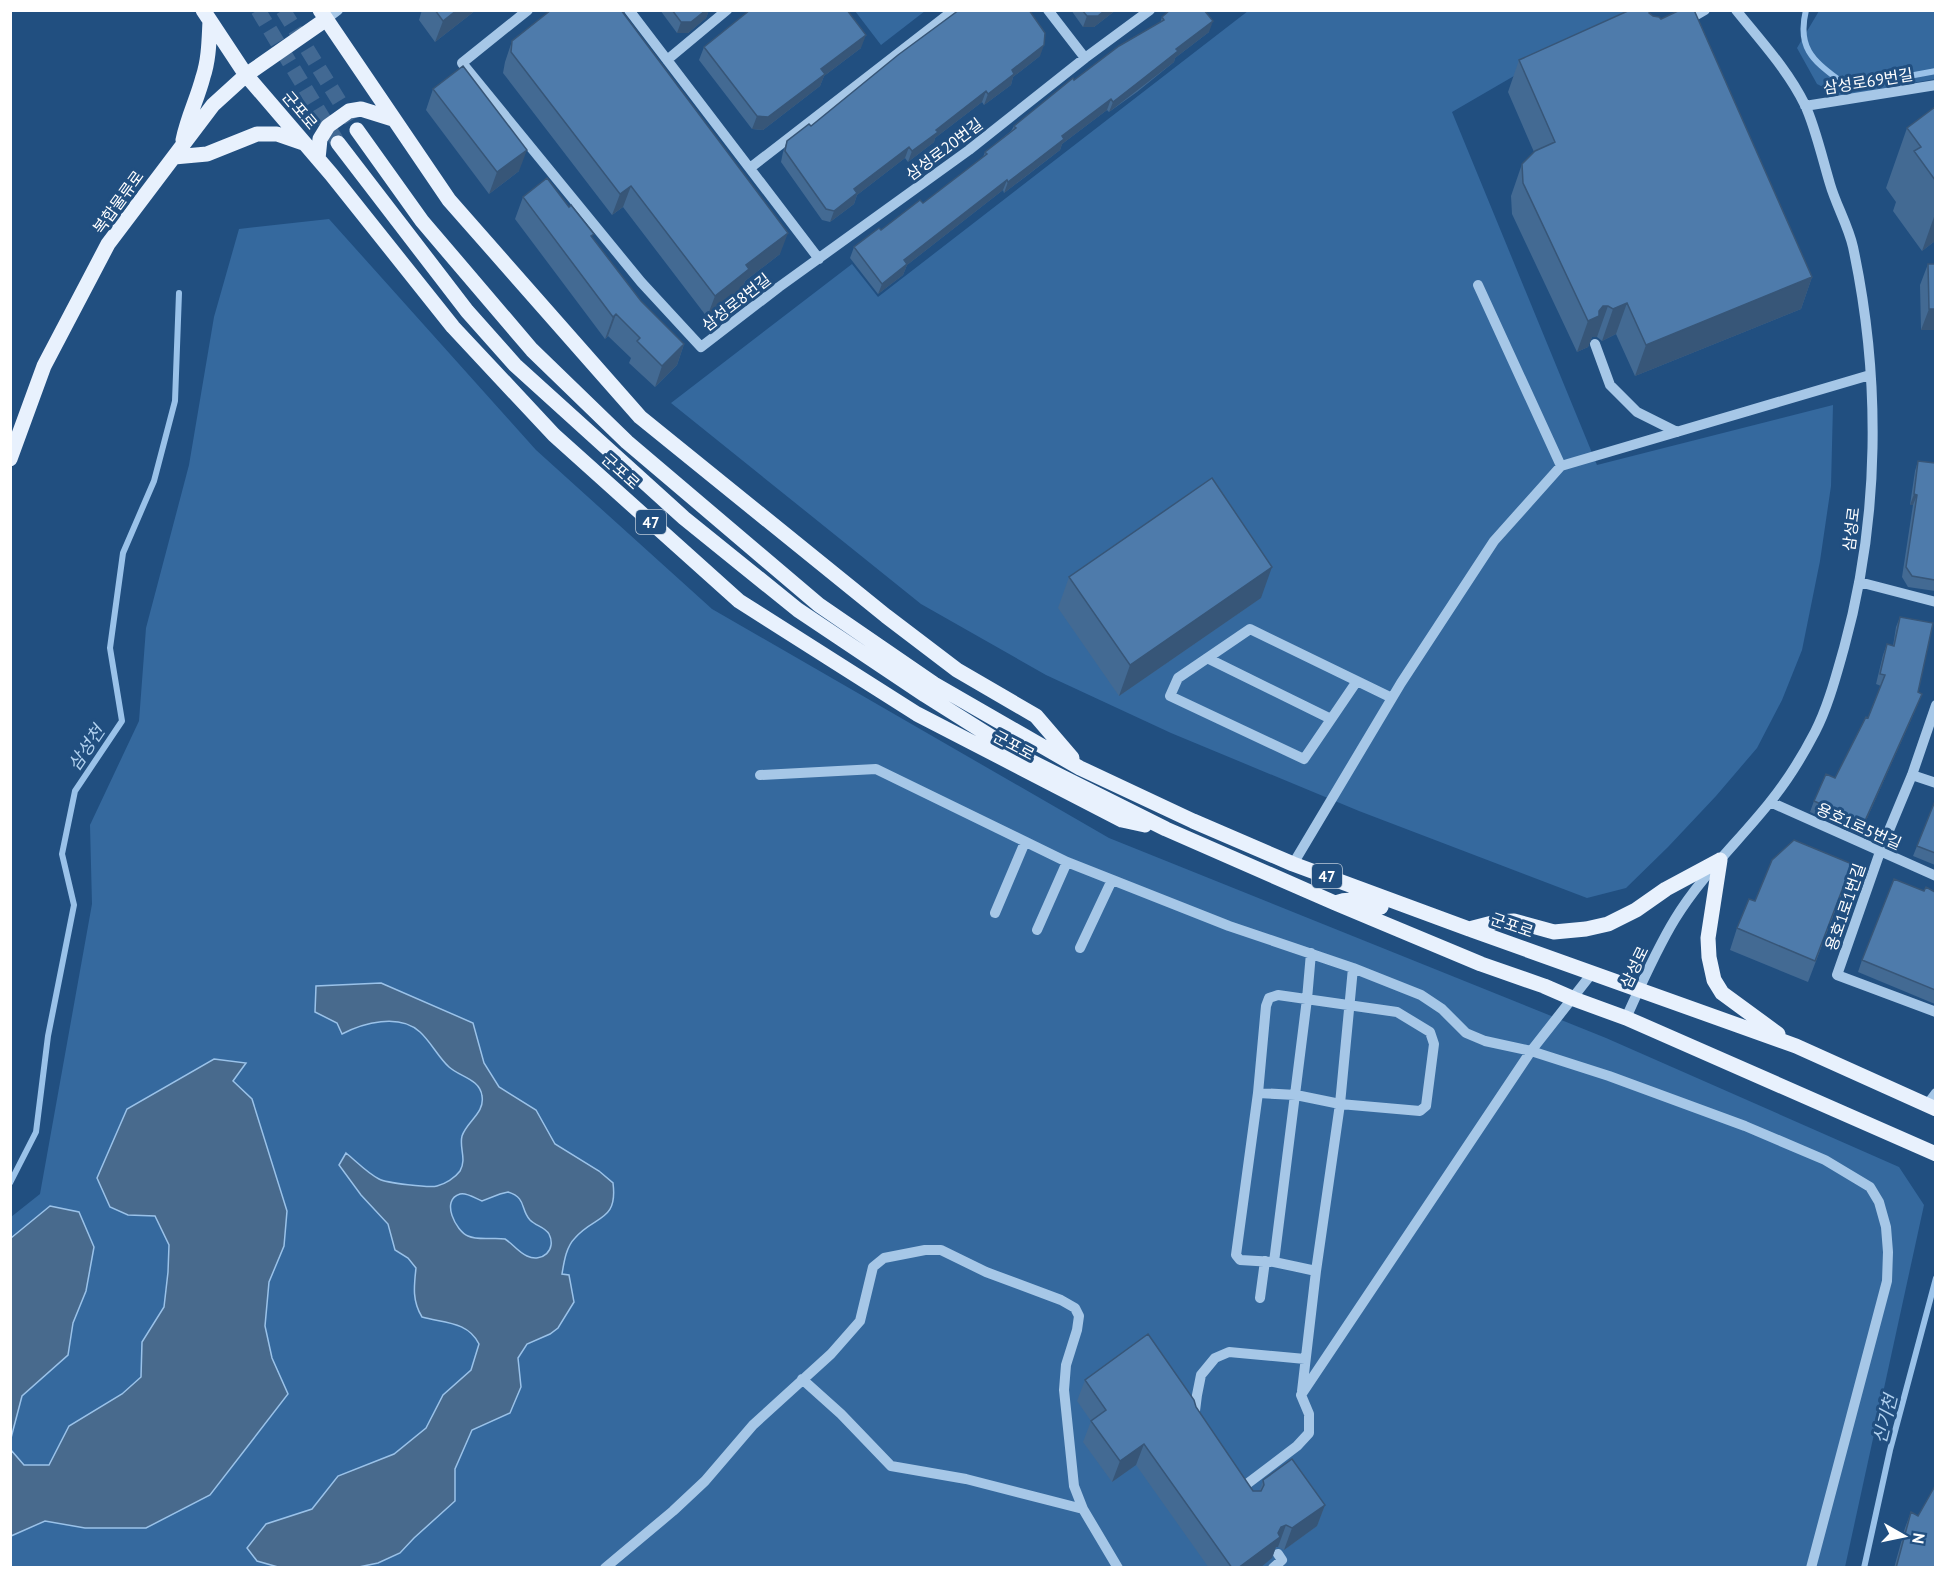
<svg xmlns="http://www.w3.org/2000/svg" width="1946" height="1578" font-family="'PT Sans','Noto Sans KR',sans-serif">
<rect width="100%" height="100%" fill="#214f80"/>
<path fill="#35699e" d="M855,11H925L881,45Z
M1248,11H1626L1452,112L1597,465L1833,405L1831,486L1820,561L1802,650L1782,700L1757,748L1716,796L1668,847L1626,888L1587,898L1359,811L1171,733L1046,675L921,604L671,403L852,264L878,297Z
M1819,11H1935V79L1841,96L1817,84L1797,48Z
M329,219L536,450L712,609L1109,838L1606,1038L1899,1167L1924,1205L1845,1567L11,1568V1217L40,1194L92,904L90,825L139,721L146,628L189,465L214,317L239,229Z"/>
<path fill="#486a8d" stroke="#9ac2e9" stroke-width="1.5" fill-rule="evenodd" d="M381,983L473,1023L484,1063L499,1087L536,1110L555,1144L599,1171L613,1183C618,1222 595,1215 575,1238C566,1247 564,1262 562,1274L569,1275L574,1302L558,1328L550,1334L527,1344L518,1358L521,1387L510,1413L472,1430L455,1469V1501L414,1538L400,1553L378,1563L354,1568L278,1567L257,1561L247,1548L266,1524L312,1509L338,1476L394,1454L426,1428L443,1395L471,1370L479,1344C468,1321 443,1323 422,1317C412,1301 414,1286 416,1268L408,1258L395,1250L388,1224L361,1195L339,1165L346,1153C356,1161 367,1173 379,1179C386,1183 430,1188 437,1186C445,1184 455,1178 460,1171C467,1159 459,1148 462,1136C467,1121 485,1113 482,1096C480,1079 460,1077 449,1067C438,1057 431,1042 420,1032C399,1013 363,1023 342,1034L337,1023L315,1012L316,986ZM508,1192C527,1198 520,1209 530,1220C536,1226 545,1227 549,1234C557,1250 542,1263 527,1256C518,1252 513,1244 505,1239C493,1237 479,1241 468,1236C456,1231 440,1200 460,1194C467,1192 476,1199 482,1201L500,1194Z
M214,1059L246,1063L233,1081L252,1099L287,1211L284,1246L269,1282L265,1326L272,1358L288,1394L210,1495L146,1528H85L45,1521L11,1536V1450L24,1465H49L69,1426L122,1394L141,1377L142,1342L164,1307L168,1272L169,1245L155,1216L128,1215L110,1207L97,1178L127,1109Z
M50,1206L79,1212L94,1247L86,1291L73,1323L68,1355L22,1396L11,1438V1238Z"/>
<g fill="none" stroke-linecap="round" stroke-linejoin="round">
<path stroke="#9ac2e9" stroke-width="6" d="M1806,10C1796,51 1816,62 1844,84L1898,78L1936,71
M10,1183L36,1132L48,1036L74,905L62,854L75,791L122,721L110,648L123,553L154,481L175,401L179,293
M1864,1568L1890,1450L1936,1278"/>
<path stroke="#426993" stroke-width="15" stroke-dasharray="15 8" stroke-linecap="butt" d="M258,10L338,143
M283,10L357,130"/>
<path stroke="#a6c7e7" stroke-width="10" d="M528,10L462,63L641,282L701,347L779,287L969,150L1085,58L1150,10
M629,10L819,259
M1048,10L1085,58
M325,20L338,10
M1686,21L1705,10
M667,60L727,10
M1805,106L1936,85
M750,168L954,10
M1478,285L1561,466
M1595,344L1610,385L1637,412L1677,432
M1859,582L1936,602
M1207,658L1331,719
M1357,681L1304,759L1170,696L1178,678L1250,629L1392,698
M1936,705L1912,775L1880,852L1837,975L1936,1012
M760,775L876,769L1067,862L1229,926L1353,968L1421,995L1442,1009L1466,1033L1485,1041L1531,1051L1609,1076L1745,1126L1825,1160L1870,1187L1879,1202L1886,1227L1888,1252L1887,1281L1811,1568
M1912,775L1936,783
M1770,802L1936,876
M1293,864L1401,683L1494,541L1561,466L1870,375
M995,913L1025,842
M1037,930L1067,862
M1080,948L1112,880
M1626,1018C1641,985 1656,950 1675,919C1701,876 1739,841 1770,802C1788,780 1802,757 1815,732C1828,707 1836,676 1844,648C1880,518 1881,378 1853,247C1848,225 1836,205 1830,184C1823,161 1815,126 1805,105C1788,70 1760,40 1736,10
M1258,1093L1296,1095L1340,1104L1420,1111L1426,1106L1434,1044L1430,1032L1397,1012L1278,995L1269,998L1266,1006L1258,1093L1236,1255L1240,1260L1274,1262L1316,1271
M1927,1105L1936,1093
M1274,1262L1307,999L1311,953
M1260,1298L1265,1261
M802,1379L841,1414L891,1466L966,1479L1083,1509
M1302,1391L1316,1271L1340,1104L1353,968
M1194,1419L1197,1395L1201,1375L1215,1358L1229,1352L1305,1359
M1241,1493L1239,1490L1297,1446L1309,1433V1414L1301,1395L1531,1051L1593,972
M605,1568L673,1511L705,1481L753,1425L831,1354L860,1321L873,1267L884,1258L925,1250H941L986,1272L1061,1300L1075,1308L1079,1316L1077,1330L1066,1365L1064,1390L1074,1486L1083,1509L1118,1568
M1273,1568L1282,1560L1278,1554"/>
<path stroke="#e8f1fd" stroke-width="15" d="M203,10L246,75L331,174L453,327L554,435L739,601L917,714L1122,820L1145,825
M320,10L449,200L640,417L886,616L957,670L1036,716L1072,758
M357,130L422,221L532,350L627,442L819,605L934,684L1080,768L1193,821L1293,864L1469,929L1796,1046L1936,1109
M183,140C188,116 197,100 203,77C209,59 209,40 210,21
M338,143L467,311L515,365L684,518L798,610L925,695L1028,760L1166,829L1335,903L1481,964L1544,986L1574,999L1626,1018L1936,1154
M174,157L207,154L257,134H277L303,143
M318,159L320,139L328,126L349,111L361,109L393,119
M10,459L44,366L108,244L213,105L246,75L325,20
M1720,860L1708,938L1709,957L1714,980L1722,993L1778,1034
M1335,903C1352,897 1363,901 1381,907
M1469,929L1496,922L1514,921L1554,932L1586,929L1608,924L1636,910L1666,889L1720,860"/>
</g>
<path fill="#436a93" d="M422,10H476L435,42L419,20Z
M660,10H709L706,18L688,33H677Z
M1071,10H1116L1094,27H1083Z
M1167,10H1204L1209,32L1175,58L1174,62L1137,92L1109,112L1107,110L1062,144L1060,150L1029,174L1004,193L1003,190L907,265L903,275L878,294L850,258L854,247L923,203L983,157L985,152L1011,131L1014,126L1074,80L1160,23L1162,17L1167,13Z
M1650,13L1812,277L1801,309L1635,376L1616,334L1602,341L1597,337H1592L1588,347L1577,352L1512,214L1511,196L1522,164L1534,152L1508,92L1519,60Z
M512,41L780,254L745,281L742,290L707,317L623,207L612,215L503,73L505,62Z
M704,47L861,48L824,76L820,86L763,130L752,129L699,60Z
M1040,56L1013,77L1011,85L984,105L982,102L935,138L934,142L908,162L905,158L857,195L854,204L830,222L822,220L781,162L783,152L787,141L811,126Z
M433,89L519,171L489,194L426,110Z
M1935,107V241L1922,251L1893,211L1896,202L1886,188L1907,128Z
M523,197L592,238L641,301L684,344L677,365L655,387L629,363L631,358L608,336L605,339L515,219Z
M1928,264L1935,330H1921L1920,285Z
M1918,461L1935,463V591L1908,587L1902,577L1913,505H1910L1915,471Z
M1069,577L1261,598L1119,696L1058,608Z
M1900,617L1918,692V704L1860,834L1810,812L1814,801L1835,778L1868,718L1881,686L1876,684L1883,655L1887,644L1893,646L1896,627Z
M1935,801V865L1913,856Z
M1845,885L1808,982L1730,950L1737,928L1755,901Z
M1924,891L1935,892V1004L1858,972L1862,960Z
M1085,1380L1196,1407L1253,1491H1259L1263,1480L1325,1505L1317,1526L1284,1550L1278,1547H1276L1272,1558L1260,1568H1209L1136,1465L1112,1482L1083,1442L1091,1421L1077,1401Z
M1911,1512L1918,1516L1935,1568H1894L1905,1528Z"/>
<path fill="#375678" d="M457,10H476L435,42L443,21Z
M706,10H709L706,18L688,33H677L681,22Z
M1105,10H1116L1094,27H1083L1087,16Z
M1213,21L1209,32L1175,58L1174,62L1109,112L1113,102L1176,49Z
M866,35L861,48L824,76L820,86L763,130L752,129L757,116Z
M1044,45L1040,56L1013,77L1011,85L984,105L988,94L1012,70Z
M986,91L982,102L935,138L934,142L908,162L912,151L936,130Z
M1111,99L1107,110L1062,144L1060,150L1004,193L1008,182L1062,136Z
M909,147L905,158L857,195L854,204L830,222L834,211L854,189Z
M527,150L519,171L489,194L497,172Z
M1007,180L1003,190L907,265L903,275L878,294L882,284L904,260Z
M631,186L623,207L612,215L620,194Z
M1935,214V241L1922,251Z
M788,233L780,254L745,281L742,290L707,317L715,296L746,265Z
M1812,277L1801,309L1635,376L1646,345Z
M1627,303L1616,334L1602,341L1613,309Z
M1603,306H1608L1597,337H1592L1588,347L1577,352L1588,321Z
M1929,309H1935V330H1921Z
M616,314L608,336L605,339L613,317Z
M684,344L677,365L655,387L662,366Z
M1914,494L1917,495L1913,505H1910Z
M1272,567L1261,598L1119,696L1130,665Z
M1922,694L1918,704L1860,834L1864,823Z
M1144,1444L1136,1465L1112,1482L1120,1461Z
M1325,1505L1317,1526L1284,1550L1292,1528Z
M1286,1525L1278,1547H1276L1272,1558L1260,1568H1238L1281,1527Z"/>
<path fill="#4e7bab" stroke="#375678" stroke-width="1.5" d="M435,10H457L443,21Z
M551,10H621L788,233L746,265L749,269L715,296L631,186L620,194L511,52L512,41Z
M672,10H706L691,22H681Z
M750,10H847L866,35L821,69L825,74L768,117L757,116L704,47Z
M959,10H1029L1045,33L1044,45L1012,70L1014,74L988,94L986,91L936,130L938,132L912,151L909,147L854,189L857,193L834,211L826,209L785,151L787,141L809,124L811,126L898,55Z
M1082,10H1105L1098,16H1087Z
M1170,10H1204L1213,21L1176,49L1178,51L1140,81L1113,102L1111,99L1062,136L1064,139L1033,163L1008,182L1007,180L904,260L907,264L882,284L854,247L879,228L881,230L920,200L923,203L987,154L985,152L1016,128L1014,126L1073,78L1074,80L1119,46L1164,20L1162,17Z
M1630,10H1650L1649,13L1653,16L1659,17L1661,19L1680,10H1694L1812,277L1646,345L1627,303L1613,309L1608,306H1603L1599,311V316L1588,321L1523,183L1522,164L1535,151L1555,142L1519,60Z
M463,66L527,150L497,172L433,89Z
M1935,107V180L1914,151L1921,147L1907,128Z
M547,178L569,207L571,205L594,234L591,236L641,301L684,344L662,366L637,341L640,338L616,314L613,317L523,197Z
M1928,264H1935V309H1929Z
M1918,461L1935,463V580L1912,576L1906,567L1917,495L1914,494Z
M1212,478L1272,567L1130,665L1069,577Z
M1900,617L1933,623L1918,692L1922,694L1864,823L1814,801L1826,774L1835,778L1866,717L1868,718L1885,675L1880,674L1887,644L1894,646Z
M1935,801V853L1917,846Z
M1794,840L1852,864L1815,961L1737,928L1749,899L1755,901L1772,860Z
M1894,879L1924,891L1926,887L1935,892V990L1862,960Z
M1148,1334L1194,1400L1196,1407L1253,1491H1261L1264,1485L1263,1480L1292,1459L1325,1505L1292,1528L1286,1525L1281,1527L1278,1533L1280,1537L1238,1568H1232L1144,1444L1120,1461L1091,1421L1106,1410L1085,1380Z
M1935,1486V1568H1896L1911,1512L1918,1516Z"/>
<g text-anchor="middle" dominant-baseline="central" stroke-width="6" stroke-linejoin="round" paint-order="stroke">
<g fill="#214f80" stroke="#bccad9" stroke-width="1.5">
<rect x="636" y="510" width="30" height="24" rx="4.5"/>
<rect x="1312" y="864" width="30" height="24" rx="4.5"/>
</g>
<g font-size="15" font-weight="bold" fill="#fff">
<text x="651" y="522">47</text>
<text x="1327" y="876">47</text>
</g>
<g font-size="16" fill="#fff" stroke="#214f80">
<text transform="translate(1868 81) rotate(-9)">삼성로69번길</text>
<text transform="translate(300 110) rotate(50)">군포로</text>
<text transform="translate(944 149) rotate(-37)">삼성로20번길</text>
<text transform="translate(118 202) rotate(-54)">복합물류로</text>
<text transform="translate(736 302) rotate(-38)">삼성로8번길</text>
<text transform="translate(621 471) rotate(42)">군포로</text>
<text transform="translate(1851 529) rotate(-83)">삼성로</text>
<text transform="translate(1014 745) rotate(28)">군포로</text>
<text transform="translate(1859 826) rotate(24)">용호1로5번길</text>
<text transform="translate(1845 907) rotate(-71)">용호1로1번길</text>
<text transform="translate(1512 925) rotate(19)">군포로</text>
<text transform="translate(1634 967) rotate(-64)">삼성로</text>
</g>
<g font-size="18" font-style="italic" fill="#b1d1ef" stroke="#214f80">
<text transform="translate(86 748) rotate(-56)">삼성천</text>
<text transform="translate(1885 1419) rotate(-76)">신기천</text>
</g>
</g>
<rect width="1946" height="1578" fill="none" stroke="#ffffff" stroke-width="24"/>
<g transform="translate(1904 1536) rotate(99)" stroke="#214f80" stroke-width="4.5" paint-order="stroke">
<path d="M0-4.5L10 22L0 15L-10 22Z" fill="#ffffff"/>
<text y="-9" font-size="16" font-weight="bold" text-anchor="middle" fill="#ffffff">N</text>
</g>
</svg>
